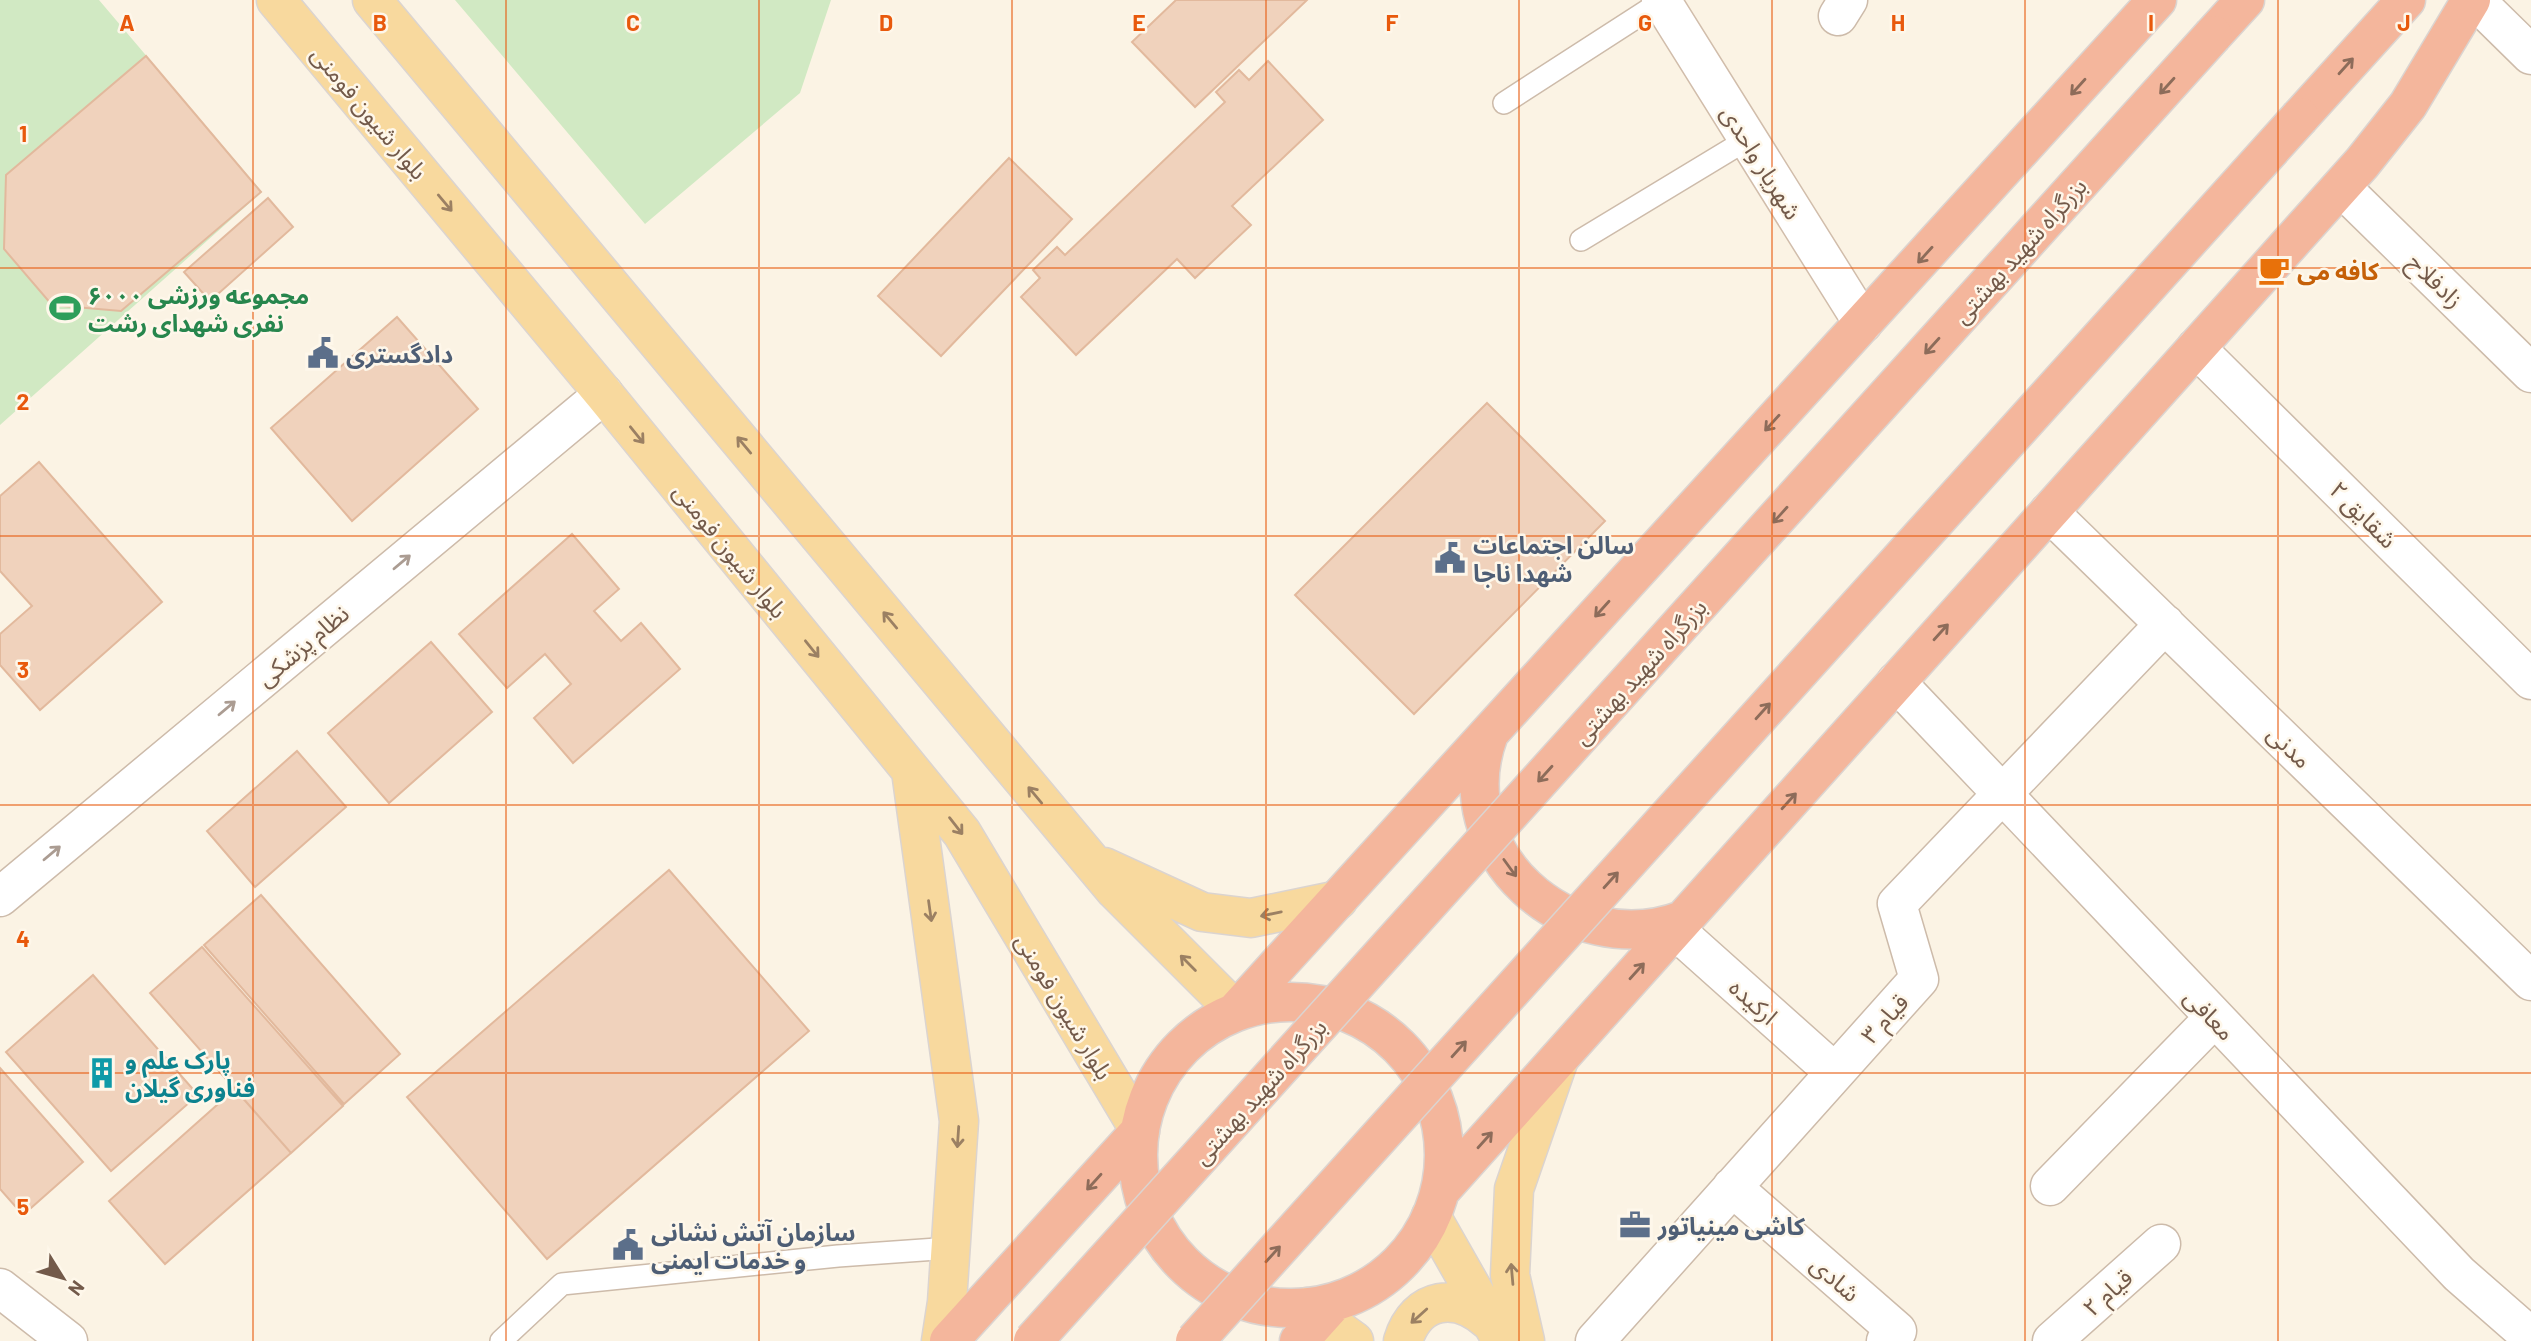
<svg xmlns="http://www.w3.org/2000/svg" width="2531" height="1341" font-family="Barlow,'Noto Sans Arabic',sans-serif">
<rect width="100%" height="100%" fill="#fbf3e4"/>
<path fill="#d1e9c3" d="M0,0H99L262,192L0,425Z
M455,0H831L800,93L645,224Z"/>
<path fill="#f0d2bc" stroke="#e2b99d" stroke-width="2" d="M1176,0H1307L1195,107L1132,42Z
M146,56L261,192L121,311L52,305L4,249L6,175Z
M1268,61L1323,120L1232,206L1251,225L1195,278L1177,259L1076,355L1021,297L1040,278L1033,270L1057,247L1065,255L1225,102L1216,92L1239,70L1249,80Z
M1009,158L1072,219L941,356L878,296Z
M268,198L293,227L210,301L184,272Z
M397,317L478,409L352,521L271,428Z
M1487,403L1605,521L1414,714L1295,595Z
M39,462L162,602L40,710L0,665V634L32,606L0,571V496Z
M572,534L619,589L594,611L621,641L641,623L680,669L573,763L534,718L571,684L545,654L507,688L459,634Z
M431,642L492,712L389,803L328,733Z
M297,751L346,807L255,887L207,831Z
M669,870L809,1031L547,1259L407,1097Z
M261,895L400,1054L344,1104L204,945Z
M202,947L343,1106L291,1153L150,993Z
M93,975L198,1095L111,1171L6,1052Z
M0,1068L83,1162L23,1215L0,1189Z
M235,1089L291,1153L165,1264L109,1201Z"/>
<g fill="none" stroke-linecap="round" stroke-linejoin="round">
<defs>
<path id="lane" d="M1504,103L1662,1
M1581,240L1748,139
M501,1341L562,1284L838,1256L951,1248"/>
<path id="street" d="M2475,0L2531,55
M1838,16L1848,0
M2341,187L2531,373
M2196,348L2531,680
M2049,512L2531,981
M1896,682L2459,1274L2531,1337
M0,897L604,394
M1674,929L1834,1072
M2050,1186L2214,1018
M1732,1187L1897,1331L1886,1341
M0,1288L68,1341
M1595,1341L1919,979L1897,904L2165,624
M2052,1341L2161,1244"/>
<path id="secondary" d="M1661,0L1863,323"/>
<path id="primary" d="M276,0L604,394L962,833L1140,1131
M372,0L1115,890L1236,1011
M911,771L959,1121L947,1302L941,1341
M1104,867L1202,912L1251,918L1338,900
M1431,1216L1502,1341
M1307,1307L1354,1341
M1403,1341C1417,1296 1457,1292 1489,1321
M1525,1341L1510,1275L1514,1189L1559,1059"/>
<path id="highway" d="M2213,35L2245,0
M2300,117L2406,0
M1489,734C1444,853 1569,963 1683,920
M1138 1155a153 153 0 1 1 306 0a153 153 0 1 1-306 0Z
M1236,1011L2157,0
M1440,1191L2362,163L2408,105L2471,0
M949,1341L1140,1131
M1299,1341L1334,1302"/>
</defs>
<use href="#lane" stroke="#cdbbaa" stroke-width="24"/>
<use href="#street" stroke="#cdbbaa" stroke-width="41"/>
<use href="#secondary" stroke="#d1bdab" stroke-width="41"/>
<use href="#primary" stroke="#dbd4d0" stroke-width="41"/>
<use href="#highway" stroke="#dbd4d0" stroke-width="41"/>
<use href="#lane" stroke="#fff" stroke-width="21"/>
<use href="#street" stroke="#fff" stroke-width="38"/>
<use href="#secondary" stroke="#fff" stroke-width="38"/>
<use href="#primary" stroke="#f8d99e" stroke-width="38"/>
<use href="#highway" stroke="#f4b69c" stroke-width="38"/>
<defs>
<path id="highway-bridge" d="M1033,1341L2213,35
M1195,1341L2300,117"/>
</defs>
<use href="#highway-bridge" stroke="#dbd4d0" stroke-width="41" stroke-linecap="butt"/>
<use href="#highway-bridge" stroke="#f4b69c" stroke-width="38"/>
</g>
<defs><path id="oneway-shaft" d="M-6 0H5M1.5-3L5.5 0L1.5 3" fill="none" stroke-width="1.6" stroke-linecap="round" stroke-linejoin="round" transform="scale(1.75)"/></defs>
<g stroke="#8d6c5a">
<use href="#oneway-shaft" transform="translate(2346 66) rotate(-48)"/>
<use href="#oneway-shaft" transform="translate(2167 86) rotate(132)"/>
<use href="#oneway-shaft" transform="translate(2078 87) rotate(132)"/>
<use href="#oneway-shaft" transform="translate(1925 255) rotate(132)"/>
<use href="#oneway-shaft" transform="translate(1932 346) rotate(132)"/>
<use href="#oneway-shaft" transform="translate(1772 423) rotate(132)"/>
<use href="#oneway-shaft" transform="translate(1780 515) rotate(132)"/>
<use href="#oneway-shaft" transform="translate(1602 609) rotate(132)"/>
<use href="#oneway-shaft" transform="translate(1941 632) rotate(-48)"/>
<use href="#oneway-shaft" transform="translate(1763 711) rotate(-48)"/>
<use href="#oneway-shaft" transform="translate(1545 774) rotate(132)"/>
<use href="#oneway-shaft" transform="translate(1789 801) rotate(-48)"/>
<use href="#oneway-shaft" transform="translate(1510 868) rotate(54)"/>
<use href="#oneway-shaft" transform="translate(1611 880) rotate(-48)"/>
<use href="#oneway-shaft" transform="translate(1637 971) rotate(-48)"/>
<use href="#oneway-shaft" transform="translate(1459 1049) rotate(-48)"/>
<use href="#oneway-shaft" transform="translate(1485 1140) rotate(-48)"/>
<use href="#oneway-shaft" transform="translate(1094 1182) rotate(132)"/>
<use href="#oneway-shaft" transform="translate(1273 1254) rotate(-48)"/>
</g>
<g stroke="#9b8063">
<use href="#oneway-shaft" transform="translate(445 203) rotate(50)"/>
<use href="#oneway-shaft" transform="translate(637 435) rotate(51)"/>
<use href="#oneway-shaft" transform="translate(744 445) rotate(-130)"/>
<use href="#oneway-shaft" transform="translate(890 620) rotate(-130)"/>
<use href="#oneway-shaft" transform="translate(812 649) rotate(51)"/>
<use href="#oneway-shaft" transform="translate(1035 795) rotate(-130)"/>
<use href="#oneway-shaft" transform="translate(956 826) rotate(52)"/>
<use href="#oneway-shaft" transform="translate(930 911) rotate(82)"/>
<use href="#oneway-shaft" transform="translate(1271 914) rotate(168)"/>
<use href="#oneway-shaft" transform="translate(1188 963) rotate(-135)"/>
<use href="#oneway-shaft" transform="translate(958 1137) rotate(94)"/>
<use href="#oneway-shaft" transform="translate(1512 1274) rotate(-95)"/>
<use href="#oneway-shaft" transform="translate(1419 1316) rotate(138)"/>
</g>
<g stroke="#ab9c92">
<use href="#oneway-shaft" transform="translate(402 562) rotate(-40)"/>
<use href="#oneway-shaft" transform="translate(227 708) rotate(-40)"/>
<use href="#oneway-shaft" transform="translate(52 853) rotate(-40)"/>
</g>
<path fill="none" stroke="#e8590c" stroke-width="2" stroke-opacity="0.55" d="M253,0V1341M506,0V1341M759,0V1341M1012,0V1341M1266,0V1341M1519,0V1341M1772,0V1341M2025,0V1341M2278,0V1341M0,268H2531M0,536H2531M0,805H2531M0,1073H2531"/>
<defs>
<symbol id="cafe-bare" viewBox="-9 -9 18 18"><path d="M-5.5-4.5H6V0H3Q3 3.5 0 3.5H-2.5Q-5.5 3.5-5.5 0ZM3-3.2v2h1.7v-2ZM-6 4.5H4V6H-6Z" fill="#e8710a" stroke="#fef7ea" stroke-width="2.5" paint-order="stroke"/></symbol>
<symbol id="stadium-bare" viewBox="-9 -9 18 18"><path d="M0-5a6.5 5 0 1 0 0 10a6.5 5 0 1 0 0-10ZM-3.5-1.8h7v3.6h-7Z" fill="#2e9e5b" stroke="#fef7ea" stroke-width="2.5" paint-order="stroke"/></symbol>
<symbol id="civic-bare" viewBox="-9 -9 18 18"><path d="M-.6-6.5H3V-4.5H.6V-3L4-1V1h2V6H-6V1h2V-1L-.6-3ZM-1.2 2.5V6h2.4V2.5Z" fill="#5c6f8a" stroke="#fef7ea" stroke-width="2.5" paint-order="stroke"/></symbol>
<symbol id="building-bare" viewBox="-9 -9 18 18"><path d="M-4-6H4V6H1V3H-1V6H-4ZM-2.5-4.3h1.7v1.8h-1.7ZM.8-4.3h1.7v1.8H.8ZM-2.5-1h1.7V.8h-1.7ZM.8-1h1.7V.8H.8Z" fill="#0f9aa8" stroke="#fef7ea" stroke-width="2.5" paint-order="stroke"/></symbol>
<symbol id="office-bare" viewBox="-9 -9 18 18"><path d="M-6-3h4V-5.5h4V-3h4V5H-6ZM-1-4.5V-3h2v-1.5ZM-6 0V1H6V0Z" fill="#5c6f8a" stroke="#fef7ea" stroke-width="2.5" paint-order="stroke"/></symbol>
</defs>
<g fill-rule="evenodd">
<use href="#cafe-bare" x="2252" y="248" width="44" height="44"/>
<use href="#stadium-bare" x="43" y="286" width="44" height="44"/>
<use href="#civic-bare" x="301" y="331" width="44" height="44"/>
<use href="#civic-bare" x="1428" y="536" width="44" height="44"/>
<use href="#building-bare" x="80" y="1051" width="44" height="44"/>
<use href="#office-bare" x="1613" y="1203" width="44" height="44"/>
<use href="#civic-bare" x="606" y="1223" width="44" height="44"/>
</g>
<g text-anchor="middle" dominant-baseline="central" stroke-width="5" stroke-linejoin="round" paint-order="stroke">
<g font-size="24" fill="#735a4a" stroke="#fef7ea">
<text transform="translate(370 112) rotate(50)">بلوار شیون فومنی</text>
<text transform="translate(1762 162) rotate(58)">شهریار واحدی</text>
<text transform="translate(2019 250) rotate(-48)">بزرگراه شهید بهشتی</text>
<text transform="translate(2436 280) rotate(44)">زادفلاح</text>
<text transform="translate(2364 514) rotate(45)">شقایق ۲</text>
<text transform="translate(731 550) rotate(51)">بلوار شیون فومنی</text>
<text transform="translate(302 645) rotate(-40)">نظام پزشکی</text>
<text transform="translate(1639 671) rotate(-48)">بزرگراه شهید بهشتی</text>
<text transform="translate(2290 746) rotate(44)">مدنی</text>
<text transform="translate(1754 1001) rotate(42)">ارکیده</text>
<text transform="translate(1065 1006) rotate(59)">بلوار شیون فومنی</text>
<text transform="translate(2210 1014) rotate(46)">معافی</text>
<text transform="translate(1884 1018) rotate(-48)">قیام ۳</text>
<text transform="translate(1259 1091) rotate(-48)">بزرگراه شهید بهشتی</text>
<text transform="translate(1836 1278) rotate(41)">شادی</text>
<text transform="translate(2107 1292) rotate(-42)">قیام ۲</text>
</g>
<g font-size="24" font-weight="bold" fill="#c56008" stroke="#fef7ea" text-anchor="start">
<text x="2297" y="270">کافه می</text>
</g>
<g font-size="24" font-weight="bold" fill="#27864d" stroke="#fef7ea" text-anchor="start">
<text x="88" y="294">مجموعه ورزشی ۶۰۰۰<tspan x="88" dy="28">نفری شهدای رشت</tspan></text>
</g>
<g font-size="24" font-weight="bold" fill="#4e5e75" stroke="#fef7ea" text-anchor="start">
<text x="346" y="353">دادگستری</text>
<text x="1473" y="544">سالن اجتماعات<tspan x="1473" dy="28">شهدا ناجا</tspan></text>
<text x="1658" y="1225">کاشی مینیاتور</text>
<text x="651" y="1231">سازمان آتش نشانی<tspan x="651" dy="28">و خدمات ایمنی</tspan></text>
</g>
<g font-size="24" font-weight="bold" fill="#0d838f" stroke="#fef7ea" text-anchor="start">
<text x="125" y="1059">پارک علم و<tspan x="125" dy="28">فناوری گیلان</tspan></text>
</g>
</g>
<g font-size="23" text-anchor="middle" font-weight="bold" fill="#e8590c" stroke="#fef7ea" stroke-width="5" stroke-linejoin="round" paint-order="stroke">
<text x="127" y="31">A</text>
<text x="380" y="31">B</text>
<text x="633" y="31">C</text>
<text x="886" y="31">D</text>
<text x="1139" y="31">E</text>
<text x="1392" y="31">F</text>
<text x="1645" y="31">G</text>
<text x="1898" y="31">H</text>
<text x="2151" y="31">I</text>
<text x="2404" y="31">J</text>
<text x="23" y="142">1</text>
<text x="23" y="410">2</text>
<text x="23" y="678">3</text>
<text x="23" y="947">4</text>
<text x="23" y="1215">5</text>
</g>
<g transform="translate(63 1278) rotate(127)" stroke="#fef7ea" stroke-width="5" paint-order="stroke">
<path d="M0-5L12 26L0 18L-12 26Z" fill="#735a4a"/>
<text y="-10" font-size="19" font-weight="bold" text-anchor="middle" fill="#735a4a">N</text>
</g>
</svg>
